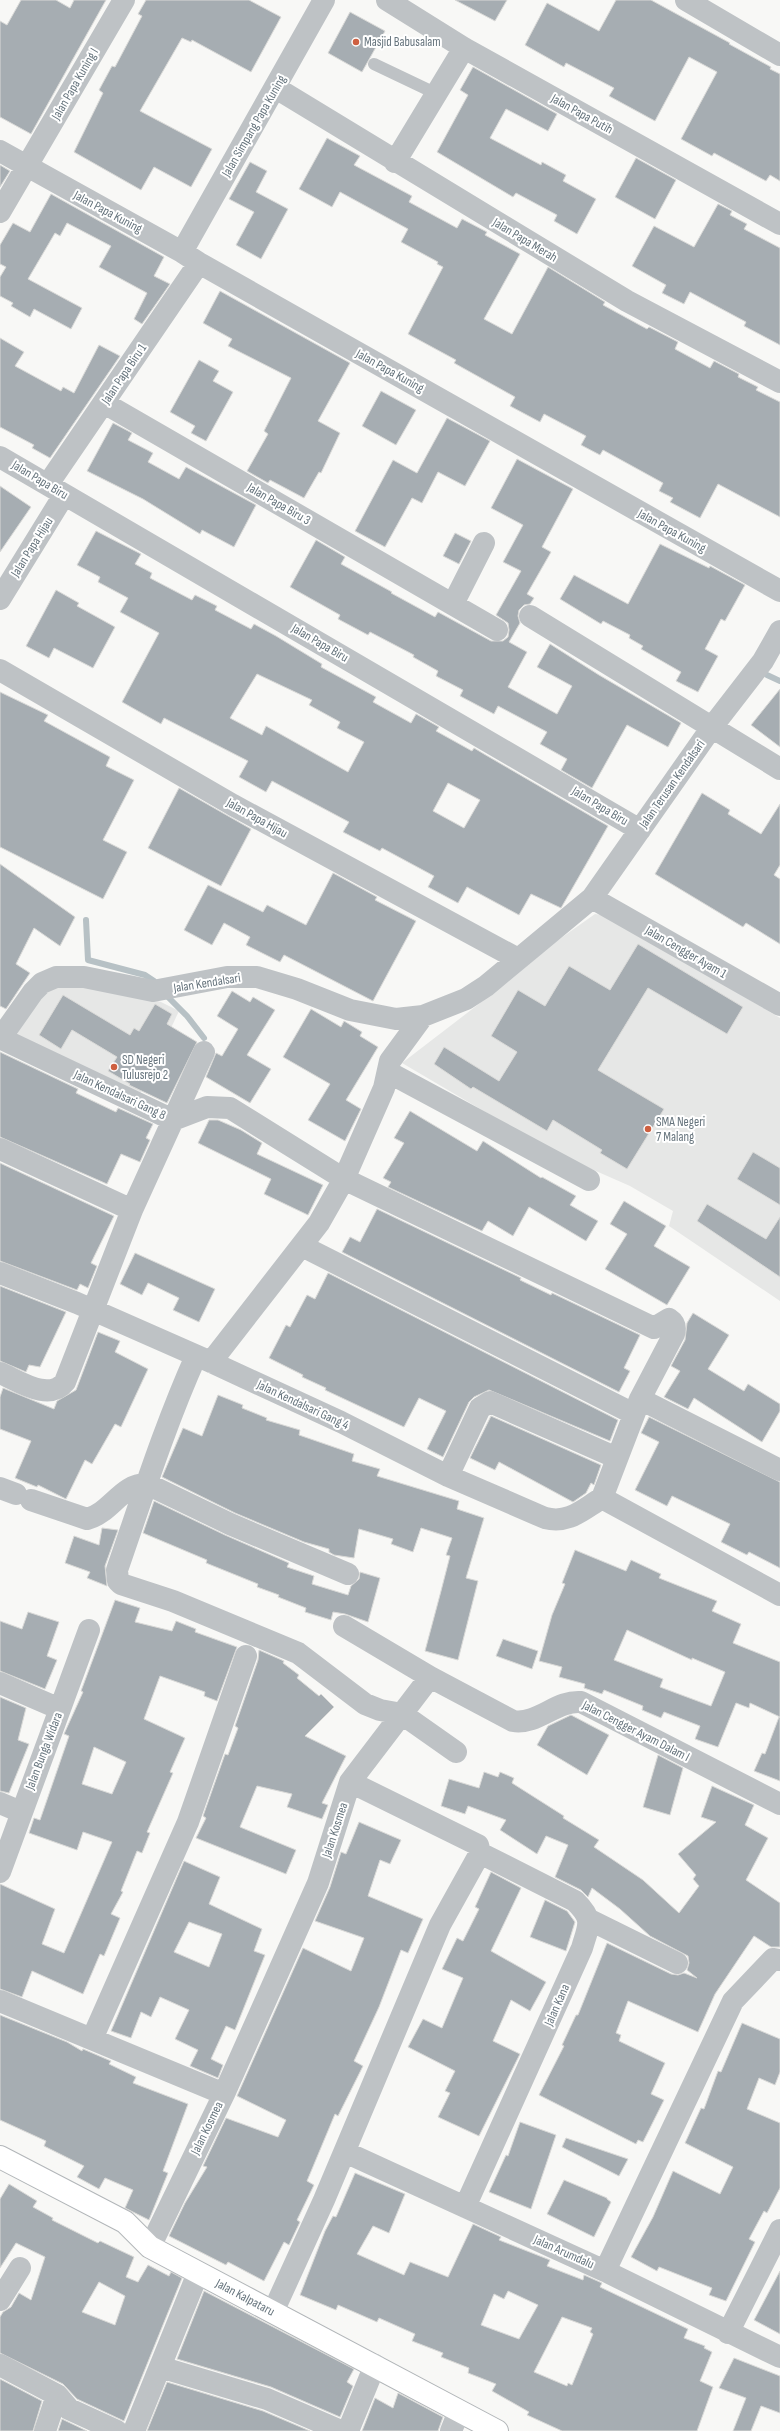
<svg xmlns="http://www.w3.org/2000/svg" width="780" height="2431" font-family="'Sofia Sans Condensed',sans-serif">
<rect width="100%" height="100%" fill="#f8f8f6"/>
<path fill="#e6e7e6" d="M595,914L608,916L780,1018V1301L669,1226L673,1211L630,1186L555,1153L402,1063L514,977L554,943Z
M72,985L128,993L161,1002L179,1011L139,1096L14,1039L39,996L52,986Z"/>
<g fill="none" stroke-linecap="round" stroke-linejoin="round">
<path stroke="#b7c1c5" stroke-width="6" d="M767,675L780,681
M86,920L88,960L145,975L154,981
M168,997L187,1016L204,1038"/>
</g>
<path fill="#a6adb2" stroke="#dadad8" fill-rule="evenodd" d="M21,0H56L70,8L74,0H106L31,134L0,117V21L7,25Z
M146,0H249L281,17L251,72L192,40L191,42L182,38L140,111L212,149L191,187L154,167L141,190L74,152L103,93L99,90L112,66L115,67L142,16L138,14Z
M455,0H507L495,21Z
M616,0H651L730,43L729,44L771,67L770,69L780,74V181L770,175L766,181L714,153L712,156L681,139L717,72L689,57L655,121L609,96L614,88L566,63L564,67L525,45L547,3L599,31Z
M350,12L385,31L362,72L328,53Z
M473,67L557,114L548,131L506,109L490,138L541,165L542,162L566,175L563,181L596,199L577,234L554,221L557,215L516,193L513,197L437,152L468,95L460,90Z
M327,138L360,156L354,165L412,196L409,202L457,228L462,219L487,232L485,235L520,254L484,319L512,334L548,267L605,302L603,305L647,329L649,327L678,342L675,349L710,368L714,361L739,374L738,377L758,387L756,390L780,402V517L718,484L700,518L670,502L673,498L659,491L663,483L603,450L600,455L581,445L586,436L544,414L540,422L510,406L515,397L454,363L456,360L408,334L443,267L437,264L438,262L401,242L408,229L340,192L332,207L299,189Z
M636,158L676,180L655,219L615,197Z
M250,162L267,171L256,192L288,209L261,259L236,245L254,212L229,199Z
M0,165L10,171L0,187Z
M51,194L164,257L154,276L170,284L142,324L134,319L147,293L99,267L111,246L67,223L60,236L55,233L28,279L82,308L71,329L34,309L30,317L11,306L13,303L0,296V277L6,267L0,264V245L13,223L30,232Z
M718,204L732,211L730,215L747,224L744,229L780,248V345L744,326L746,322L690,292L684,304L662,293L666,285L632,266L654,226L694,247Z
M220,291L350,363L318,421L340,433L321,473L319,472L304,498L270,480L268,483L247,471L268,434L264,431L291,378L228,346L232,339L203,323Z
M0,338L24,352L15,366L61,391L63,387L74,393L99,345L120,356L50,458L32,448L34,445L0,427Z
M199,360L219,371L213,381L233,392L206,441L191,433L195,426L170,412Z
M381,391L416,410L396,445L362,426Z
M447,418L490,441L465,486L438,472L422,503L412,498L385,547L355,531L393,460L417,473Z
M113,423L132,433L128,440L153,453L148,462L179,479L186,467L256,505L234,547L202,530L200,534L143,499L87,471Z
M517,459L573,489L542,547L551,552L527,594L534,598L530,604L524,605L519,610L518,616L520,623L509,642L527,652L508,687L557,714L572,686L537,667L550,644L599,675L681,723L668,747L627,725L592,788L561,770L567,759L540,744L547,732L498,706L494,714L460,696L463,690L436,676L438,671L413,657L414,655L370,632L368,635L338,619L340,615L290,587L316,540L345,557L341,564L392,592L391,593L435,617L438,612L491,641H503L508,637L509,630L508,623L496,615L521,571L503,562L523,525L491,508Z
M0,486L31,507L0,552Z
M96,531L141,554L135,564L152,573L150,578L192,600L195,595L217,606L215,610L251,629L254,624L276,636L322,664L321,667L376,697L373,702L411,723L416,714L439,727L436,731L472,751L474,748L484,754L608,826L561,908L531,894L519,915L467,887L458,903L428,887L434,876L382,848L380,851L343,832L349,822L272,781L266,792L239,777L248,761L164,718L161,724L122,702L159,633L120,612L128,598L98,582L100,577L77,565ZM257,674L312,700L309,705L340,722L337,728L364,742L348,772L266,726L262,735L230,718ZM448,783L480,800L464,828L433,811Z
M455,533L471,541L459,564L443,556Z
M660,544L709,568L710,566L745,585L725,621L721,619L705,649L718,656L698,692L676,681L681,672L641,649L643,646L629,638L630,635L603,621L601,624L560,599L574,575L628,604Z
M56,590L79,603L77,606L115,627L93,668L54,648L49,658L26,646Z
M780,689V747L751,725Z
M0,692L48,715L44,721L110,757L106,766L134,780L103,840L127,852L103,899L0,847Z
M179,788L251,829L221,886L148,848Z
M702,793L730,810L728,814L761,834L780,804V865L774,875L780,879V944L746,923L743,927L655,874Z
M0,864L75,917L60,946L34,928L16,964L30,973L6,1009L0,1006Z
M333,873L377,897L375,900L416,921L373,1001L284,955L280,962L246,945L250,937L224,923L212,945L184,930L208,885L263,912L267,905L306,925Z
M638,944L743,1007L727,1034L648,988L598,1070L664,1109L627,1169L600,1153L602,1150L553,1120L547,1131L473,1087L471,1089L434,1064L444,1047L499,1081L517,1052L491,1036L518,990L545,1006L569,966L610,990Z
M232,991L250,1002L253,997L275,1010L247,1055L271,1069L250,1103L206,1077L216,1053L222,1056L238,1029L217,1016Z
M63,995L130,1035L134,1028L139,1031L155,1004L172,1014L167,1024L197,1042L167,1103L129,1085L130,1084L108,1071L117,1057L72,1030L61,1049L39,1035Z
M311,1009L341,1027L344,1021L362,1032L360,1036L378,1047L346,1100L361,1109L345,1141L308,1120L330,1084L283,1057Z
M0,1052L78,1089L76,1093L116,1112L118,1108L153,1124L146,1138L150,1140L140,1162L121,1154L107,1184L0,1137Z
M410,1111L477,1151L483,1141L541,1178L542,1177L576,1196L570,1205L598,1221L586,1241L529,1207L513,1236L488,1221L482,1231L388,1187L391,1182L383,1178L404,1143L394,1138Z
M209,1120H218L241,1130L262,1143L257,1154L323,1185L308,1215L264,1194L271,1179L198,1143Z
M753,1152L780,1168V1205L737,1179Z
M0,1163L114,1216L91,1263L97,1266L88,1288L80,1284L77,1290L0,1261Z
M624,1201L666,1226L654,1246L690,1267L667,1305L605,1269L627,1234L610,1224Z
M707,1204L766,1239L780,1217V1277L697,1221Z
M377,1209L521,1278L520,1280L551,1295L552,1293L640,1335L624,1368L630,1371L619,1392L342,1252L350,1237L360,1242Z
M135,1253L215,1289L199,1322L173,1310L179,1298L148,1283L142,1295L120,1284Z
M328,1273L618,1420L610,1441L489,1390L474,1397L469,1402L443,1457L427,1449L446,1411L419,1398L404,1427L325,1390L326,1388L302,1377L303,1375L269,1358L286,1325L290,1327L307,1295L315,1299Z
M0,1286L66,1312L40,1367L29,1365L26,1372L0,1361Z
M693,1313L729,1335L708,1369L744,1391L748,1384L780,1404V1411L762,1442L694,1398L688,1409L664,1397L680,1371L671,1366L685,1340L687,1323Z
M98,1332L120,1341L115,1352L148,1369L121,1427L115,1424L92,1464L85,1460L66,1499L38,1485L37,1487L15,1478L31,1441L0,1429V1397L3,1388L54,1409L57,1401L76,1390Z
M218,1395L243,1405L242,1408L267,1418L266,1420L300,1430L299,1435L354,1454L352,1461L380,1469L377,1476L459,1501L457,1509L484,1518L466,1578L478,1581L458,1660L425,1651L441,1591L450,1556L446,1555L452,1538L421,1528L413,1552L391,1544L393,1539L359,1529L354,1558L334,1555L329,1552V1549L304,1542L235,1513L162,1477L183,1428L202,1436Z
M491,1416L601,1465L594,1485L591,1483L586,1493L573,1502L499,1462L495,1470L470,1458Z
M649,1417L780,1482V1568L749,1552L747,1555L721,1542L730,1524L672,1496L667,1506L635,1490L659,1442L641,1433Z
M154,1501L225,1535L289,1563L287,1567L314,1576L312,1584L348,1595L351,1586L359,1579L360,1572L380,1578L368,1622L345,1614L333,1612L331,1620L305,1612L306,1608L278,1597L279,1595L257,1587L258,1584L206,1563L207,1560L143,1533Z
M102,1528L118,1530L105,1566L107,1586L87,1578L90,1572L65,1563L74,1536L99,1545Z
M575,1550L626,1571L631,1560L661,1574L659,1578L717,1601L712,1611L741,1624L733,1643L780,1662V1717L750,1703L749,1708L736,1703L718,1747L695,1739L700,1726L664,1712L661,1718L642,1710L643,1706L604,1690L602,1694L584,1688L585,1684L559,1677L562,1667L539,1661L552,1615L565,1584L562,1583ZM627,1630L692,1660V1658L725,1672L711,1706L660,1687L663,1679L614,1660Z
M115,1600L140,1608L135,1622L172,1631L176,1621L196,1629L195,1632L237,1647L217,1701L204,1696L205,1692L160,1676L144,1719L185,1738L170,1772L173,1773L147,1832L150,1833L142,1853L137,1851L121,1891L123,1892L111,1914L120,1918L104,1956L100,1954L83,1994L32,1971L22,1997L0,1989V1884L55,1909L42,1944L64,1953L112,1842L83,1832L77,1850L29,1833L34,1818L40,1820L69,1736L64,1734L83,1692L81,1691ZM94,1747L126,1762L112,1794L82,1784Z
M28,1612L59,1622L47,1656L57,1660L45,1689L0,1671V1621L22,1629Z
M503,1639L538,1651L532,1669L496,1656Z
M259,1650L284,1661L283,1663L299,1675L297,1678L319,1696L321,1694L334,1707L305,1736L346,1756L322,1803L328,1805L322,1819L287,1807L292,1794L257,1786L240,1827L296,1850L286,1874L196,1838L206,1818L203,1816L225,1754L228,1755L238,1728L235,1726L258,1660Z
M0,1697L26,1708L18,1740L29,1744L9,1793L0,1791Z
M571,1715L609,1735L587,1775L537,1745L548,1726Z
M779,1717L780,1718V1781L754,1771L762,1753L765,1754Z
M658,1755L683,1768L670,1815L643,1807Z
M484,1772L498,1777L500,1772L514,1778L512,1783L564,1816L563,1818L599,1840L594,1847L643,1880L679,1913L699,1886L693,1879L696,1875L678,1854L716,1822L701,1817L712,1786L754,1805L745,1825L768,1838L746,1880L780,1903V1947H771L754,1936L715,1994L698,2032L628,2001L616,2033L621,2035L619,2041L665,2063L651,2094L664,2100L643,2142L638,2140L636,2144L539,2095L564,2046L562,2045L576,2015H578L607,1943L671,1974L678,1975L684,1973L697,1978L687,1970L689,1963L688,1956L650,1936L620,1909L592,1888L588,1897L581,1890L555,1877L568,1845L546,1836L537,1854L500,1830L506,1820L468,1806L465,1814L441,1806L449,1779L479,1788Z
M359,1822L401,1840L390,1864L380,1860L368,1896L423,1919L408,1953L401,1950L379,2007L354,2061L363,2066L338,2116L335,2114L307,2181L314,2185L297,2220L300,2222L289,2245L284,2242L264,2281L228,2262L226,2265L169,2236L185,2203L207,2167L203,2166L226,2118L278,2137L286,2120L237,2096L303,1948L351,1971L364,1938L315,1921L330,1887L341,1852L346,1854Z
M184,1861L220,1877L209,1904L262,1929L254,1951L265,1955L235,2030L226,2026L211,2059L223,2065L218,2078L190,2066L198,2050L175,2039L189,2010L160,1997L151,2017L141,2012L131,2038L111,2031ZM189,1922L222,1934L209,1967L174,1952Z
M491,1872L521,1888L491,1951L546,1982L530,2011L511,2000L493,2041L520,2054L479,2136L438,2117L450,2093L445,2091L455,2071L408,2047L423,2019L442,2028L463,1978L442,1969L457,1938L463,1941L479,1909L475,1907Z
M545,1900L567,1911L575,1922L566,1951L530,1937Z
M0,2015L67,2042L82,2051L83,2049L111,2061L109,2064L136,2077L133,2083L188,2104L163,2171L168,2173L149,2220L125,2208L133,2190L105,2178L99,2189L77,2177L84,2166L44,2146L46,2141L0,2120Z
M742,2023L780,2039V2072L775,2085L759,2078L747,2109L780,2123V2188L767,2213L764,2211L749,2239L755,2242L726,2301L709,2295L712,2288L659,2267L657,2271L631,2257L653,2217L673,2171L720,2194L733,2167L685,2143L701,2108L704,2109L718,2071L721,2072Z
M520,2122L556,2135L531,2209L489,2192L506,2155L508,2156Z
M566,2138L628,2159L619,2176L562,2147Z
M355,2173L405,2194L389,2233L373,2226L357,2254L404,2275L410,2262L448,2277L473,2224L501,2237L499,2240L550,2260L547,2266L583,2280L584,2275L602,2283L600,2287L688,2329L684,2338L705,2346L704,2348L712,2352L700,2381L713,2387L697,2431H562L527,2415L529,2412L492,2391L496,2384L468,2373L469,2368L441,2357L443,2353L412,2341L415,2334L379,2318L377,2322L338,2305L336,2310L300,2295L325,2231L333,2216L336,2217ZM508,2291L538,2305L519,2339L481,2325L494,2294L504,2299ZM562,2317L592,2328L590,2332L593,2334L572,2385L568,2383L567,2386L534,2372Z
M564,2180L607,2198V2199L611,2202L594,2237L547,2214Z
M9,2184L37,2201L33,2207L53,2218L52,2220L98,2243L100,2241L134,2257L126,2277L138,2282L148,2265L169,2276L171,2272L182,2278L124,2421L77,2399L63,2384L0,2353V2317L3,2312L11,2307L19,2293L31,2300L45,2257L16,2243L0,2268V2199ZM99,2282L125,2296L115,2325L82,2312Z
M780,2271V2334L754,2320Z
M204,2291L354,2369L347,2382L353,2386L340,2417L271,2387L177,2359Z
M734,2358L780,2376V2413L761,2406L751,2431H733L746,2398L719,2388Z
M0,2379L42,2401L33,2431H0Z
M167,2382L263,2411L310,2431H147Z
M398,2393L443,2417L438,2431H362L375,2398L393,2408Z
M62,2419L64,2420L87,2431H58Z"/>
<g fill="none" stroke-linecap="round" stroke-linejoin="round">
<defs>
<g id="primary">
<path id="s1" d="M0,2157L125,2222L150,2247L497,2431"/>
</g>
</defs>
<use href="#primary" stroke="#b2b6b9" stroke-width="24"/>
<path stroke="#bec2c5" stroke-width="12" d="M374,64L437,94"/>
<path stroke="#bec2c5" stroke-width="22" d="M387,0L464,48L780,224
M686,0L780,55
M276,88L627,301L780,382
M0,151L182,252L199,263L780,591
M395,162L464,48
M0,212L124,0
M182,252L324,0
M104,403L497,630
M0,457L640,830
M48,484L199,263
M0,599L64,495
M453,604L484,543
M530,616L780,769
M0,670L233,805L518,959
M592,898L780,1005
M0,1038L173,1120L207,1107L230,1108L344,1179L654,1328L669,1319C675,1323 676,1327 674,1334L640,1399L602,1498
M0,1039L33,992L42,983L56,977H84L153,991L227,977H257L297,989L350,1010L396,1019L423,1016L466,999L486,986L592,898L712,727L763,661L780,631
M388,1072L589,1180
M0,1149L132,1210
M302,1246L634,1414
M0,1273L77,1303L211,1362L341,1422L448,1476L545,1518C569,1524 582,1510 602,1498
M196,1356C165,1425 142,1498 117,1570L118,1581L121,1584L173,1601L298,1653L365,1704L380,1710L402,1714L456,1752
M211,1362L319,1223L344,1179L384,1088L390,1061L423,1016
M0,1373C19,1381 49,1402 65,1382L132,1210L204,1052
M640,1399L780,1470
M448,1476L480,1408L490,1402L617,1458
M0,1488L16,1494
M602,1498L780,1595
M31,1500L87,1519C111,1513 122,1483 147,1484L230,1524L348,1574
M344,1626L430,1677L513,1721C538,1725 556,1700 581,1702L780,1804
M0,1683L60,1709
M0,1803L21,1812
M0,1872L89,1630
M590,1920L677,1963
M0,2001L224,2094
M92,2039L188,1822L246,1656
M345,2152L605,2271L780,2357
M465,2207L582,1948C589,1924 594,1920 575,1901L480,1853
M150,2247L224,2094L318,1883L350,1782L430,1677
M605,2271L733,2001L773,1959L780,1960
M0,2300L20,2268
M273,2312L324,2200L440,1925L480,1853L478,1845L350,1782
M728,2333L780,2230
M0,2365L57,2395L69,2409L117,2431
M160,2367L267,2399L341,2431
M45,2431L57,2395
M134,2431L198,2273
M348,2431L375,2365
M451,2431L459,2411"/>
<use href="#primary" stroke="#fff" stroke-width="22"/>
</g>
<g fill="#ce5f40" stroke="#fff" stroke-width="1.5">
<circle cx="356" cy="42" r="4"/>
<circle cx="114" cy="1067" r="4"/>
<circle cx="648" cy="1129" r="4"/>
</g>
<g text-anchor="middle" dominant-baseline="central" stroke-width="4" stroke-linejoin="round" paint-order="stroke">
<g font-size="13" fill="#66747d" stroke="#fff" text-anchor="start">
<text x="364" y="42">Masjid Babusalam</text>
<text x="122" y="1060">SD Negeri<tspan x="122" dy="15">Tulusrejo 2</tspan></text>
<text x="656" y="1122">SMA Negeri<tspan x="656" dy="15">7 Malang</tspan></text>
</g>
<g font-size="13" fill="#66747d" stroke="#fff">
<text transform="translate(75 84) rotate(-60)">Jalan Papa Kuning I</text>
<text transform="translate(582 114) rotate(29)">Jalan Papa Putih</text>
<text transform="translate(254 126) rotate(-60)">Jalan Simpang Papa Kuning</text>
<text transform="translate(108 212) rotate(28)">Jalan Papa Kuning</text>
<text transform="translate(525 240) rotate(31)">Jalan Papa Merah</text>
<text transform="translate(390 371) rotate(29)">Jalan Papa Kuning</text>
<text transform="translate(124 374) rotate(-56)">Jalan Papa Biru 1</text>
<text transform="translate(40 480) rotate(31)">Jalan Papa Biru</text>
<text transform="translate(279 504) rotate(30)">Jalan Papa Biru 3</text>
<text transform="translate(672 531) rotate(29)">Jalan Papa Kuning</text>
<text transform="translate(32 547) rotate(-58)">Jalan Papa Hijau</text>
<text transform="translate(320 643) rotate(30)">Jalan Papa Biru</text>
<text transform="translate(672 784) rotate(-55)">Jalan Terusan Kendalsari</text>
<text transform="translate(600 806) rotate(31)">Jalan Papa Biru</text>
<text transform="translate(257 818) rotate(29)">Jalan Papa Hijau</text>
<text transform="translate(686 952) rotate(30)">Jalan Cengger Ayam 1</text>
<text transform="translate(207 983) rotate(-9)">Jalan Kendalsari</text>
<text transform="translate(120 1095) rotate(25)">Jalan Kendalsari Gang 8</text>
<text transform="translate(303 1405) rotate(25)">Jalan Kendalsari Gang 4</text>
<text transform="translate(636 1731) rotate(27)">Jalan Cengger Ayam Dalam I</text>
<text transform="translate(44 1751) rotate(-69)">Jalan Bunga Widara</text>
<text transform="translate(335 1830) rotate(-72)">Jalan Kosmea</text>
<text transform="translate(557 2005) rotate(-66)">Jalan Kana</text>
<text transform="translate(207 2128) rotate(-64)">Jalan Kosmea</text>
<text transform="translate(564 2252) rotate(24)">Jalan Arumdalu</text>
<text stroke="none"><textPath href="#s1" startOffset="284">Jalan Kalpataru</textPath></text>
</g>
</g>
</svg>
